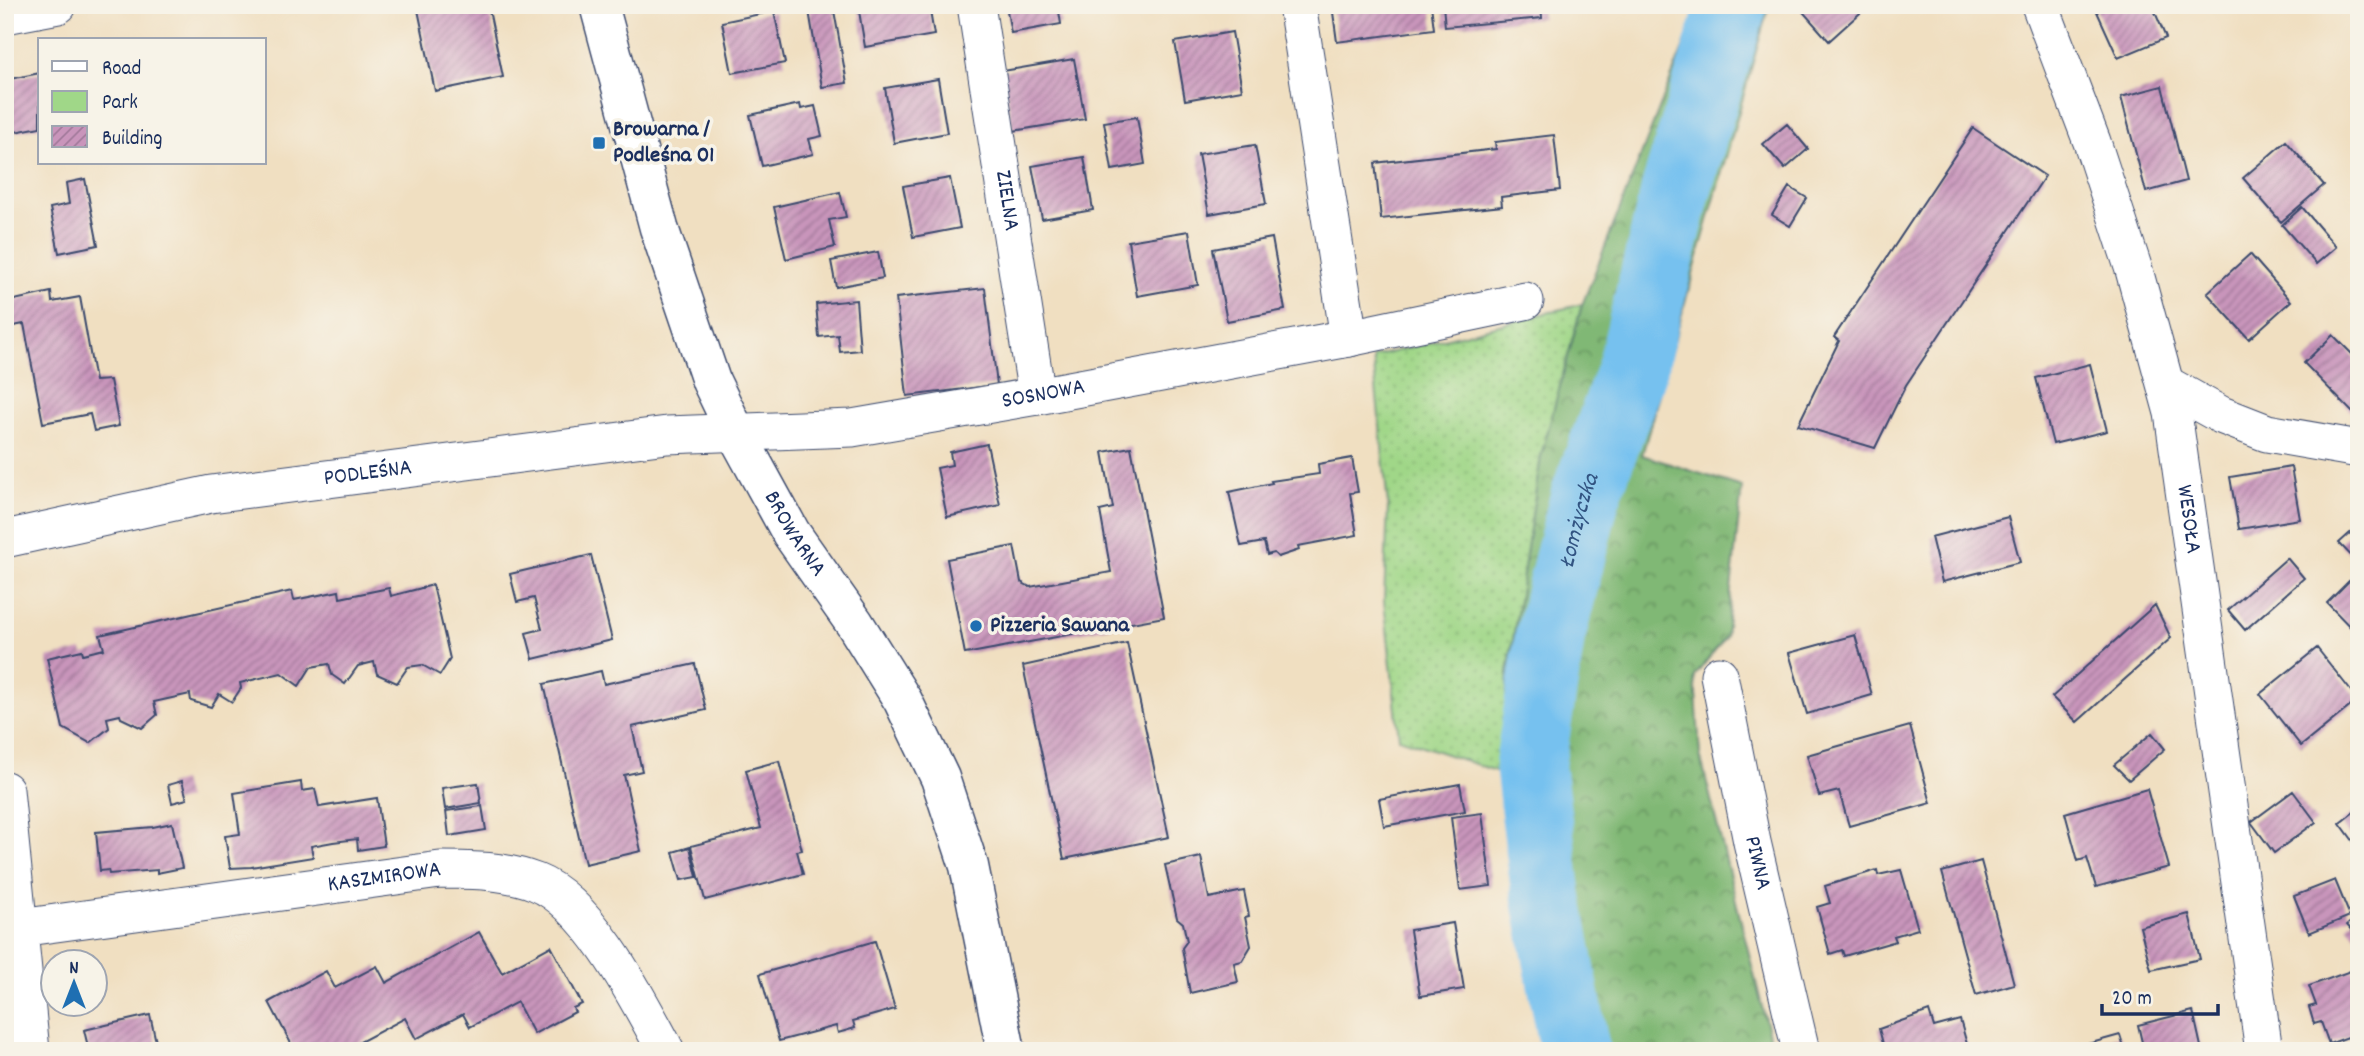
<svg xmlns="http://www.w3.org/2000/svg" width="2364" height="1056" font-family="Dekko,sans-serif">
<defs>
<pattern id="green-dots" width="8" height="8" patternUnits="userSpaceOnUse" patternTransform="scale(1.75)"><rect width="8" height="8" fill="#a0d788"/><path d="M2 2h.1M6 6h.1" fill="none" stroke="#89b978" stroke-width="1.8" stroke-linecap="round"/></pattern>
<pattern id="forest-crowns" width="20" height="18" patternUnits="userSpaceOnUse" patternTransform="scale(1.75)"><rect width="20" height="18" fill="#80b874"/><path d="M2 6a3 3 0 1 1 6 0M12 15a3 3 0 1 1 6 0" fill="none" stroke="#689662"/></pattern>
<pattern id="building-hatch" width="6" height="6" patternUnits="userSpaceOnUse" patternTransform="scale(1.75)"><rect width="6" height="6" fill="#c995bb"/><path d="M-1 1l2-2M0 6l6-6M5 7l2-2" fill="none" stroke="#a27a9b"/></pattern>
</defs>
<rect width="100%" height="100%" fill="#f7f3e8"/>
<filter id="ink" filterUnits="userSpaceOnUse"><feTurbulence type="fractalNoise" baseFrequency=".0143" numOctaves="2"/><feDisplacementMap in="SourceGraphic" scale="14" xChannelSelector="R" yChannelSelector="G"/><feConvolveMatrix kernelMatrix="1 2 1 2 8 2 1 2 1" color-interpolation-filters="sRGB"/></filter>
<filter id="wash" filterUnits="userSpaceOnUse"><feTurbulence type="fractalNoise" baseFrequency=".00686" numOctaves="4" result="noise"/><feDisplacementMap in="SourceGraphic" scale="28" xChannelSelector="R" yChannelSelector="G"/><feGaussianBlur stdDeviation="1.57" result="paint"/><feColorMatrix in="noise" values="0 0 0 0 0 0 0 0 0 0 0 0 0 0 0 0 0 1.4 0 .05"/><feComposite in="paint" operator="in"/></filter>
<g filter="url(#wash)">
<rect width="100%" height="100%" fill="#f0dfc1"/>
<path fill="url(#green-dots)" stroke="#5e8373" stroke-width="2" d="M1582,304L1541,457L1508,673L1501,773L1399,738L1384,601L1388,506L1373,357Z"/>
<path fill="url(#forest-crowns)" stroke="#4e7469" stroke-width="2" d="M1700,5H1769L1642,455L1742,487L1726,636L1695,676L1700,755L1773,1051H1542L1501,773L1508,673L1541,456L1582,305Z"/>
<g fill="none" stroke-linecap="round" stroke-linejoin="round">
<path stroke="#76c1ef" stroke-width="70" id="s1" d="M1575,1051L1547,899L1530,765L1550,637L1585,497L1632,369L1676,190L1732,5"/>
</g>
<g id="blocks">
<path fill="url(#building-hatch)" d="M417,5H488L503,77L435,91Z
M808,5H833L847,83L822,87Z
M858,5H929L934,35L865,47Z
M1006,5H1058L1061,24L1011,33Z
M1332,5H1431L1434,29L1337,42Z
M1443,5H1541L1542,18L1445,27Z
M1797,5H1869L1829,41Z
M2094,5H2152L2166,38L2118,58Z
M774,11L785,63L732,73L722,22Z
M1232,32L1242,90L1185,100L1175,42Z
M1074,59L1085,119L1013,131L1003,71Z
M40,73V127L5,134V80Z
M938,79L947,133L894,143L885,88Z
M2162,86L2186,181L2146,192L2121,97Z
M800,104L801,109L815,106L822,136L809,139L813,154L762,166L750,115Z
M1137,117L1145,164L1112,170L1104,122Z
M1787,124L1808,149L1785,169L1763,144Z
M1973,128L2045,176L1906,385L1875,448L1798,425L1839,341L1834,337Z
M1554,135L1560,190L1501,197L1502,206L1381,219L1375,163L1496,149L1495,142Z
M2286,141L2324,185L2281,222L2243,178Z
M1255,145L1266,204L1209,214L1198,154Z
M1084,157L1093,210L1042,219L1032,166Z
M950,178L960,228L913,237L903,186Z
M85,179L98,245L59,253L50,208L69,204L66,183Z
M1789,187L1807,198L1790,226L1772,215Z
M840,192L846,217L829,220L835,247L786,259L774,207Z
M2302,207L2336,247L2316,264L2282,225Z
M1189,231L1198,285L1137,296L1128,241Z
M1272,238L1285,310L1227,321L1213,249Z
M878,252L883,278L836,287L831,261Z
M2250,254L2291,301L2249,339L2207,293Z
M985,288L997,385L907,396L896,298Z
M51,292L52,302L80,297L95,381L110,380L119,426L94,431L90,414L43,423L24,324L8,327L5,302Z
M856,300L860,350L840,352L838,335L819,337L816,304Z
M2333,335L2359,361V410L2354,414L2304,363Z
M2090,364L2107,431L2053,444L2036,378Z
M987,444L1000,505L947,517L937,468L952,465L950,452Z
M1131,447L1164,617L965,654L947,559L1014,546L1021,582L1030,587L1111,572L1100,511L1113,508L1103,452Z
M1352,458L1358,492L1350,493L1357,535L1298,546L1299,550L1278,557L1274,553L1267,555L1264,542L1241,546L1229,492L1272,483L1271,481L1319,474L1318,464Z
M2291,467L2300,519L2239,529L2230,477Z
M2008,517L2020,562L1942,582L1931,537Z
M2359,525V564L2339,543Z
M591,555L612,640L533,659L526,633L542,629L534,598L517,602L510,574Z
M2287,558L2304,578L2245,630L2228,610Z
M2354,576L2359,581V636L2327,603Z
M433,585L450,659L440,675L422,665L408,667L397,683L377,674L374,662L358,666L345,684L332,675L329,664L311,667L299,686L281,673L240,683L241,688L232,702L219,694L211,707L191,701L190,694L154,702L157,715L142,728L121,718L120,715L107,718L109,728L90,743L63,728L47,658L82,650L83,654L104,649L100,635L292,591L294,600L339,591L340,598L389,588L391,596Z
M2155,605L2171,638L2077,722L2052,697Z
M1855,635L1872,695L1807,714L1789,653Z
M1127,643L1169,837L1064,859L1023,666Z
M2317,648L2358,700L2301,746L2260,694Z
M695,664L706,710L632,727L642,771L624,775L641,851L585,864L544,684L601,671L604,684Z
M1910,726L1931,803L1849,826L1839,791L1819,796L1807,755Z
M2152,733L2165,749L2129,780L2114,765Z
M779,761L802,850L797,851L803,874L705,900L691,846L761,828L746,770Z
M182,781L187,799L172,803L168,785Z
M301,782L302,791L315,789L319,807L377,798L384,846L358,850L357,839L333,842L311,846L313,857L251,867L230,868L225,836L240,834L234,793Z
M478,783L481,803L445,809L442,788Z
M1460,784L1465,811L1384,826L1379,799Z
M2147,789L2169,867L2096,887L2087,858L2078,861L2065,813Z
M2293,791L2316,822L2274,853L2251,822Z
M482,806L486,830L449,836L446,811Z
M2359,808V838L2354,842L2340,823Z
M1482,813L1491,886L1460,890L1451,817Z
M172,823L182,868L157,873V870L109,874L108,870L100,871L96,832L153,827Z
M690,847L697,877L681,880L673,852Z
M1201,857L1209,898L1244,891L1249,916L1245,917L1251,946L1242,961L1234,963L1238,982L1190,993L1182,948L1187,941L1183,923L1177,918L1165,865Z
M1981,861L2014,984L1976,995L1942,872Z
M1877,870L1878,875L1901,870L1918,929L1894,936L1896,941L1844,956L1842,950L1830,954L1817,907L1830,903L1825,886Z
M2335,880L2350,916L2309,933L2294,896Z
M2189,914L2200,959L2151,970L2140,927Z
M2359,915V939L2347,925Z
M1453,923L1464,989L1420,996L1410,930Z
M479,932L502,973L551,946L582,1004L573,1008L575,1012L534,1034L517,1002L470,1027L463,1014L416,1039L405,1018L343,1051H295L269,1002L326,971L335,988L377,966L386,983Z
M875,941L895,1009L853,1021L855,1028L838,1033L836,1026L779,1041L760,974Z
M2353,970L2359,986V1033L2329,1044L2321,1022L2314,1024L2309,1007L2316,1005L2309,986Z
M1929,1011L1934,1027L1960,1020L1969,1051H1885L1879,1029Z
M2193,1011L2202,1051H2144L2138,1025Z
M150,1015L158,1051H89L84,1030Z
M2120,1035L2125,1051H2066V1050Z"/>
</g>
</g>
<g filter="url(#ink)">
<use href="#blocks" fill-opacity="0" stroke="#3b496d" stroke-width="2"/>
<g fill="none" stroke-linecap="round" stroke-linejoin="round">
<defs>
<g id="minor">
<path id="s2" d="M976,5L1037,396"/>
<path d="M1297,5L1349,338"/>
<path id="s3" d="M2040,5L2092,142L2134,270L2173,413L2264,1051"/>
<path d="M5,15L58,5"/>
<path d="M2167,385L2221,415L2267,433L2359,449"/>
<path id="s4" d="M5,539L211,494L667,435L852,428L1037,396L1349,338L1525,301"/>
<path id="s5" d="M1719,675L1752,842L1801,1051"/>
<path d="M5,790L31,1051"/>
<path id="s6" d="M5,930L440,870C471,870 506,870 536,882C590,903 639,1001 666,1051"/>
</g>
<g id="tertiary">
<path id="s7" d="M599,5L659,228L711,381L735,431L791,533L855,624L903,701L940,778L969,866L1006,1051"/>
</g>
</defs>
<use href="#minor" stroke="#3b496d" stroke-width="39"/>
<use href="#tertiary" stroke="#3b496d" stroke-width="41"/>
<use href="#minor" stroke="#fff" stroke-width="37"/>
<use href="#tertiary" stroke="#fff" stroke-width="38"/>
</g>
</g>
<g fill="#1f6fb2" stroke="#f7f3e8" stroke-width="2.5">
<rect x="592" y="136" width="14" height="14" rx="3.5"/>
<circle cx="976" cy="626" r="7"/>
</g>
<g text-anchor="middle" dominant-baseline="central" stroke-width="7" stroke-linejoin="round" paint-order="stroke">
<g font-size="23" font-weight="bold" fill="#1b2f5e" stroke="#f7f3e8" text-anchor="start">
<text x="613" y="130">Browarna /<tspan x="613" dy="26">Podleśna 01</tspan></text>
<text x="990" y="626">Pizzeria Sawana</text>
</g>
<g font-size="23" fill="#1b2f5e" stroke="#f7f3e8">
<text stroke="none"><textPath href="#s2" startOffset="198">ZIELNA</textPath></text>
<text stroke="none"><textPath href="#s4" startOffset="1050">SOSNOWA</textPath></text>
<text stroke="none"><textPath href="#s4" startOffset="369">PODLEŚNA</textPath></text>
<text stroke="none"><textPath href="#s3" startOffset="537">WESOŁA</textPath></text>
<text stroke="none"><textPath href="#s7" startOffset="567">BROWARNA</textPath></text>
<text stroke="none"><textPath href="#s5" startOffset="192">PIWNA</textPath></text>
<text stroke="none"><textPath href="#s6" startOffset="383">KASZMIROWA</textPath></text>
</g>
<g font-size="24" font-style="italic" fill="#325482" stroke="#f7f3e8">
<text stroke="none"><textPath href="#s1" startOffset="539">Łomżyczka</textPath></text>
</g>
</g>
<rect width="2364" height="1056" fill="none" stroke="#f7f3e8" stroke-width="28"/>
<rect x="38" y="38" width="228" height="126" fill="#f7f3e8" stroke="#9fa5b1" stroke-width="2"/>
<rect x="52" y="61" width="35" height="10" fill="#ffffff" stroke="#9fa5b1" stroke-width="2"/>
<text x="102" y="74" font-size="21" fill="#1b2f5e">Road</text>
<rect x="52" y="91" width="35" height="21" fill="#a0d788" stroke="#9fa5b1" stroke-width="2"/>
<text x="102" y="108" font-size="21" fill="#1b2f5e">Park</text>
<rect x="52" y="126" width="35" height="21" fill="url(#building-hatch)" stroke="#9fa5b1" stroke-width="2"/>
<text x="102" y="144" font-size="21" fill="#1b2f5e">Building</text>
<g transform="translate(74 983)"><circle r="33" fill="#f7f3e8" stroke="#9fa5b1" stroke-width="2"/>
<path d="M0-5L12 26L0 18L-12 26Z" fill="#1f6fb2"/>
<text y="-10" font-size="19" font-weight="bold" text-anchor="middle" fill="#1b2f5e">N</text>
</g>
<path d="M2102 1004v10h116v-10" fill="none" stroke="#1b2f5e" stroke-width="3.5"/>
<text x="2112" y="1004" font-size="21" fill="#1b2f5e" stroke="#f7f3e8" stroke-width="5" paint-order="stroke">20 m</text>
</svg>
